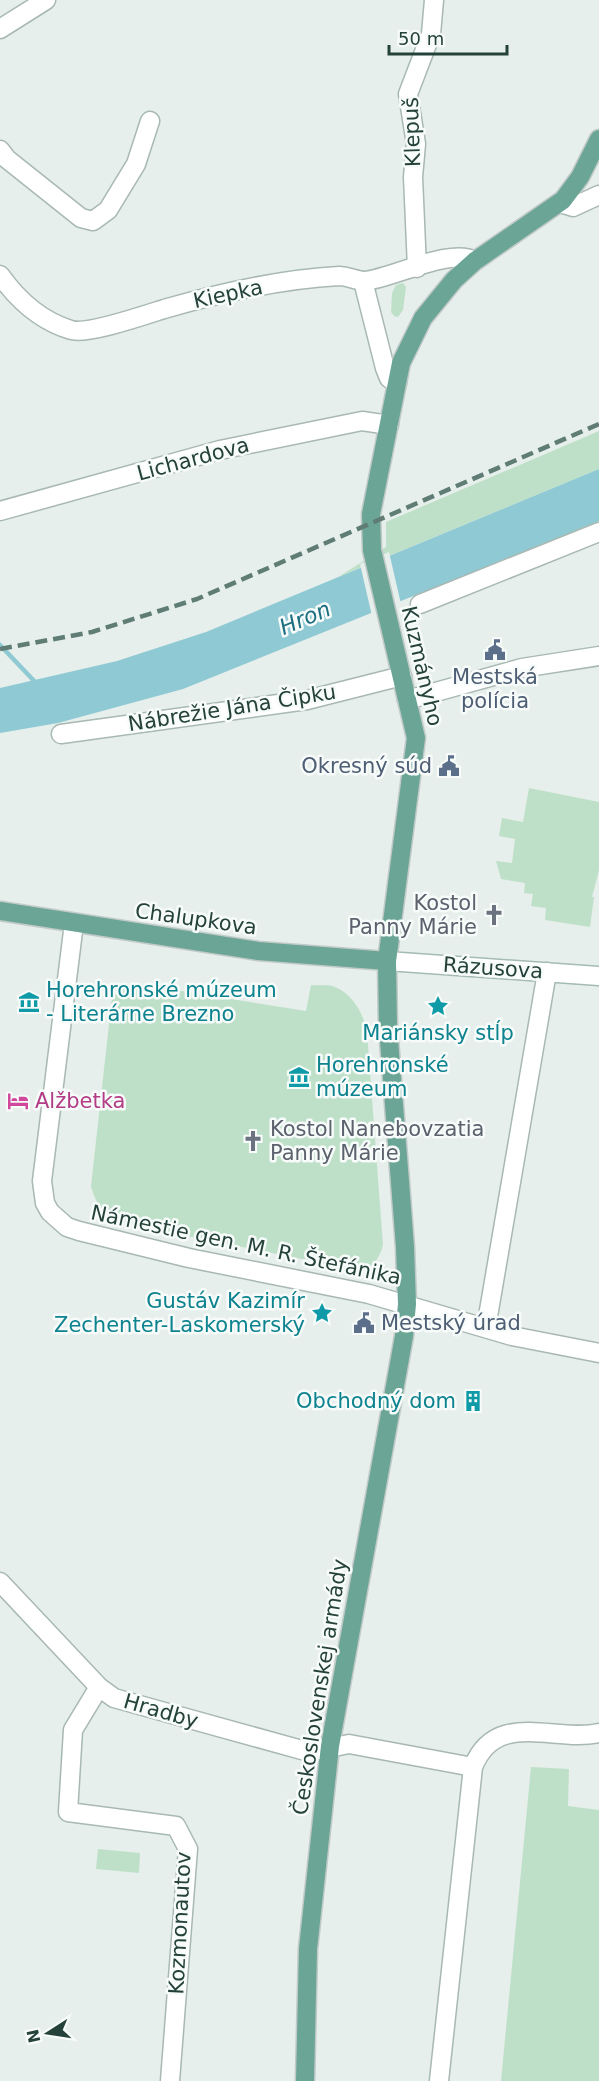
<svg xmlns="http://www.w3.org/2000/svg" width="599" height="2081" font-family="'DejaVu Sans',sans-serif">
<rect width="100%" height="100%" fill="#e6efeb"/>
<path fill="#bfe0c8" d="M403,283L406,287L403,310L398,317L394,316L391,312L392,293L396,285Z
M599,431V469L338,577L386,547V522Z
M529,788L599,802V870L592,897H594L590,927L545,920L546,908L531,906L533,894L524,893L525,883L501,879L496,861L512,863L515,839L499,836L502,818L523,822Z
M132,983L306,1011L311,985C318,986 329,984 335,987C353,994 364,1015 367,1032L383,1245C379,1260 372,1269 357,1270L127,1224C107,1216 96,1207 91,1186L112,997Z
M531,1767L569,1769L568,1806L599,1810V2081H501Z
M98,1849L140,1853L139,1873L96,1869Z"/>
<path fill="#8ec9d4" d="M599,469V521L183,689L58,723L0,733V688L117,661L206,632Z"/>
<path fill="#e6efeb" d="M389,552L401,604L372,616L360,564Z"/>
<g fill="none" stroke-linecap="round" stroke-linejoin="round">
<path stroke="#8ec9d4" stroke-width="4.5" d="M0,645L37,684"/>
<defs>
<path id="minor" d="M0,29L46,0
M0,150L7,159L81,218L93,221L108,210L136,164L150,121
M417,268L413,177L416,144L408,94L431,34L434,0
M0,275C17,299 41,321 71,330C87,335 145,315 164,309C220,293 280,279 339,276C348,276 357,281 365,281C393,278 451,247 475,261
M363,281L385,368L389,378L397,383
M0,511L220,450L362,421L389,425
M420,604L599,532
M407,700L522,668L599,656
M61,734L307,700L402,676
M74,923L42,1181L45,1203L50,1212L67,1227L79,1231L189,1258L369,1294L512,1336L599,1353
M486,1328L547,972
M0,1582L99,1687L114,1698L309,1752L349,1744L473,1767
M99,1687L73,1730L68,1812L176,1826L188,1849L170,2081
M439,2081L473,1767C496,1709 555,1743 599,1733"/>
<path id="tertiary" d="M560,203L573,207L599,195"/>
<path id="secondary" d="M387,961L599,976"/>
<path id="primary" d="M0,911L258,951L387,961
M305,2081L308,1949L330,1746L404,1336L407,1304L405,1247L388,1027L387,961L416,738L372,550L371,514L401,363L423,318L454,280L475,261L563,200L580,177L599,139"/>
</defs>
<use href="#minor" stroke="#a8b8b2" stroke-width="21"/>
<use href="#tertiary" stroke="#a8b8b2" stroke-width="21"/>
<use href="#secondary" stroke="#a4bbb3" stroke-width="21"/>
<use href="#primary" stroke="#c2cac8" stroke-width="21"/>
<use href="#minor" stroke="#fff" stroke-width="18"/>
<use href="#tertiary" stroke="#fff" stroke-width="18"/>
<use href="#secondary" stroke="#fff" stroke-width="18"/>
<use href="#primary" stroke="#6aa596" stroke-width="18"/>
<path stroke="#5f7d75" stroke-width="4.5" stroke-dasharray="12 6" stroke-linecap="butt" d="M0,649L92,632L197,599L599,424"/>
</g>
<defs>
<symbol id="civic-bare" viewBox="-9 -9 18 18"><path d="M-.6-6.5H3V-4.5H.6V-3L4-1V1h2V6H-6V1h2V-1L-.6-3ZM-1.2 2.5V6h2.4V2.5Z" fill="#5c6f8a" stroke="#f7fbf9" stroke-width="2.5" paint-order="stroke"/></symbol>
<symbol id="church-bare" viewBox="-9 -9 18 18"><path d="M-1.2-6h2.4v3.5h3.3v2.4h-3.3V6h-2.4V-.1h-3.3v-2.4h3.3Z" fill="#6b7280" stroke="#f7fbf9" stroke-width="2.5" paint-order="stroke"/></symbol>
<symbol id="museum-bare" viewBox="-9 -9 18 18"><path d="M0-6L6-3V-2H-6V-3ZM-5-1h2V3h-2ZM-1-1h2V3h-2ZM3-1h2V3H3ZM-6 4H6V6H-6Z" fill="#0f9aa8" stroke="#f7fbf9" stroke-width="2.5" paint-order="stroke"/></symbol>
<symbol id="sight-bare" viewBox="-9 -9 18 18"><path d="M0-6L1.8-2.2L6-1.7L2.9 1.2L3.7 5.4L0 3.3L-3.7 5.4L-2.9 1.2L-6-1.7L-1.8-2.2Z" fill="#0f9aa8" stroke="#f7fbf9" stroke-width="2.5" paint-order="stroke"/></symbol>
<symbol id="hotel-bare" viewBox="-9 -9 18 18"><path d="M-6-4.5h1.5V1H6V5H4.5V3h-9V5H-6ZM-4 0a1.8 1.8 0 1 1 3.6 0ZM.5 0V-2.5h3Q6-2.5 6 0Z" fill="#d1479c" stroke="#f7fbf9" stroke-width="2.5" paint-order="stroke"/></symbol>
<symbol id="building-bare" viewBox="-9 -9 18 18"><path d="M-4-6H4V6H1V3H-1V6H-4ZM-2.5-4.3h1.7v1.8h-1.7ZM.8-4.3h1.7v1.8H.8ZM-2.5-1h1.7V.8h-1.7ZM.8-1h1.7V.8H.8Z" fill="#0f9aa8" stroke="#f7fbf9" stroke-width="2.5" paint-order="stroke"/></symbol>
</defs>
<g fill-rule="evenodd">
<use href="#civic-bare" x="480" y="635" width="30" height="30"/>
<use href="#civic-bare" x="434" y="751" width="30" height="30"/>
<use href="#church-bare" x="479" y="900" width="30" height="30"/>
<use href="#museum-bare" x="14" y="987" width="30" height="30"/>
<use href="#sight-bare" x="423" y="991" width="30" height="30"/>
<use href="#museum-bare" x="284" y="1062" width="30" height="30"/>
<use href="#hotel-bare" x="3" y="1086" width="30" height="30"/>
<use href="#church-bare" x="238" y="1126" width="30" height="30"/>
<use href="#sight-bare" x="307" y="1298" width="30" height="30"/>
<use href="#civic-bare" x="349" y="1308" width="30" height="30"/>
<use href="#building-bare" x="458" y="1386" width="30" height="30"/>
</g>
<g text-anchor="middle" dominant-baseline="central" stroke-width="5" stroke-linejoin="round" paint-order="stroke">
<g font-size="21" fill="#24423a" stroke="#f7fbf9">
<text transform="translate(412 132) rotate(-92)">Klepuš</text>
<text transform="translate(228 294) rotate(-12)">Kiepka</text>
<text transform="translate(193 459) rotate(-15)">Lichardova</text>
<text transform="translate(422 666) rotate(77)">Kuzmányho</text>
<text transform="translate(232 708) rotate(-9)">Nábrežie Jána Čipku</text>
<text transform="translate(196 919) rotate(8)">Chalupkova</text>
<text transform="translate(493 968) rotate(4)">Rázusova</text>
<text transform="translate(246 1245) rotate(12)">Námestie gen. M. R. Štefánika</text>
<text transform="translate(320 1687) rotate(-81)">Československej armády</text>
<text transform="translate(161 1711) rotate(16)">Hradby</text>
<text transform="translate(180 1923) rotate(-87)">Kozmonautov</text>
</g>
<g font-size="21" fill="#4e5e75" stroke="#f7fbf9">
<text x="495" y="677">Mestská<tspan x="495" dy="24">polícia</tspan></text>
<text x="432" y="766" text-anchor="end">Okresný súd</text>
<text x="381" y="1323" text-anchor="start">Mestský úrad</text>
</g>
<g font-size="21" fill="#5b616d" stroke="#f7fbf9" text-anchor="end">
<text x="477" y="903">Kostol<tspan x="477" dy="24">Panny Márie</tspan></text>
<text x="270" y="1129" text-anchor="start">Kostol Nanebovzatia<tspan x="270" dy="24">Panny Márie</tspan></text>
</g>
<g font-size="21" fill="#0d838f" stroke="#f7fbf9" text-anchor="start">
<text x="46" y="990">Horehronské múzeum<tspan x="46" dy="24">- Literárne Brezno</tspan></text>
<text x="438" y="1033" text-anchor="middle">Mariánsky stĺp</text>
<text x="316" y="1065">Horehronské<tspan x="316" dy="24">múzeum</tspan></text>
<text x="305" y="1301" text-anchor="end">Gustáv Kazimír<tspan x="305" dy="24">Zechenter-Laskomerský</tspan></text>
<text x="456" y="1401" text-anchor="end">Obchodný dom</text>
</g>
<g font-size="21" fill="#b23c85" stroke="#f7fbf9" text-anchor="start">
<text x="35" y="1101">Alžbetka</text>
</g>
<g font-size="22" font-style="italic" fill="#1c6f80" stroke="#f7fbf9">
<text transform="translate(305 618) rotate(-23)">Hron</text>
</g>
</g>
<g transform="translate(48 2033) rotate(258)" stroke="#f7fbf9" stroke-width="4.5" paint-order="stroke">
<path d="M0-4.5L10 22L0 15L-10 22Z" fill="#24423a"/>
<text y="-9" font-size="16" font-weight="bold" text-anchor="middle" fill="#24423a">N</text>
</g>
<path d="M389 45v9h118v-9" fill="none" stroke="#24423a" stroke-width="3"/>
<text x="398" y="45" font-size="18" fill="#24423a" stroke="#f7fbf9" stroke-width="4.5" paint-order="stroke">50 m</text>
</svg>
